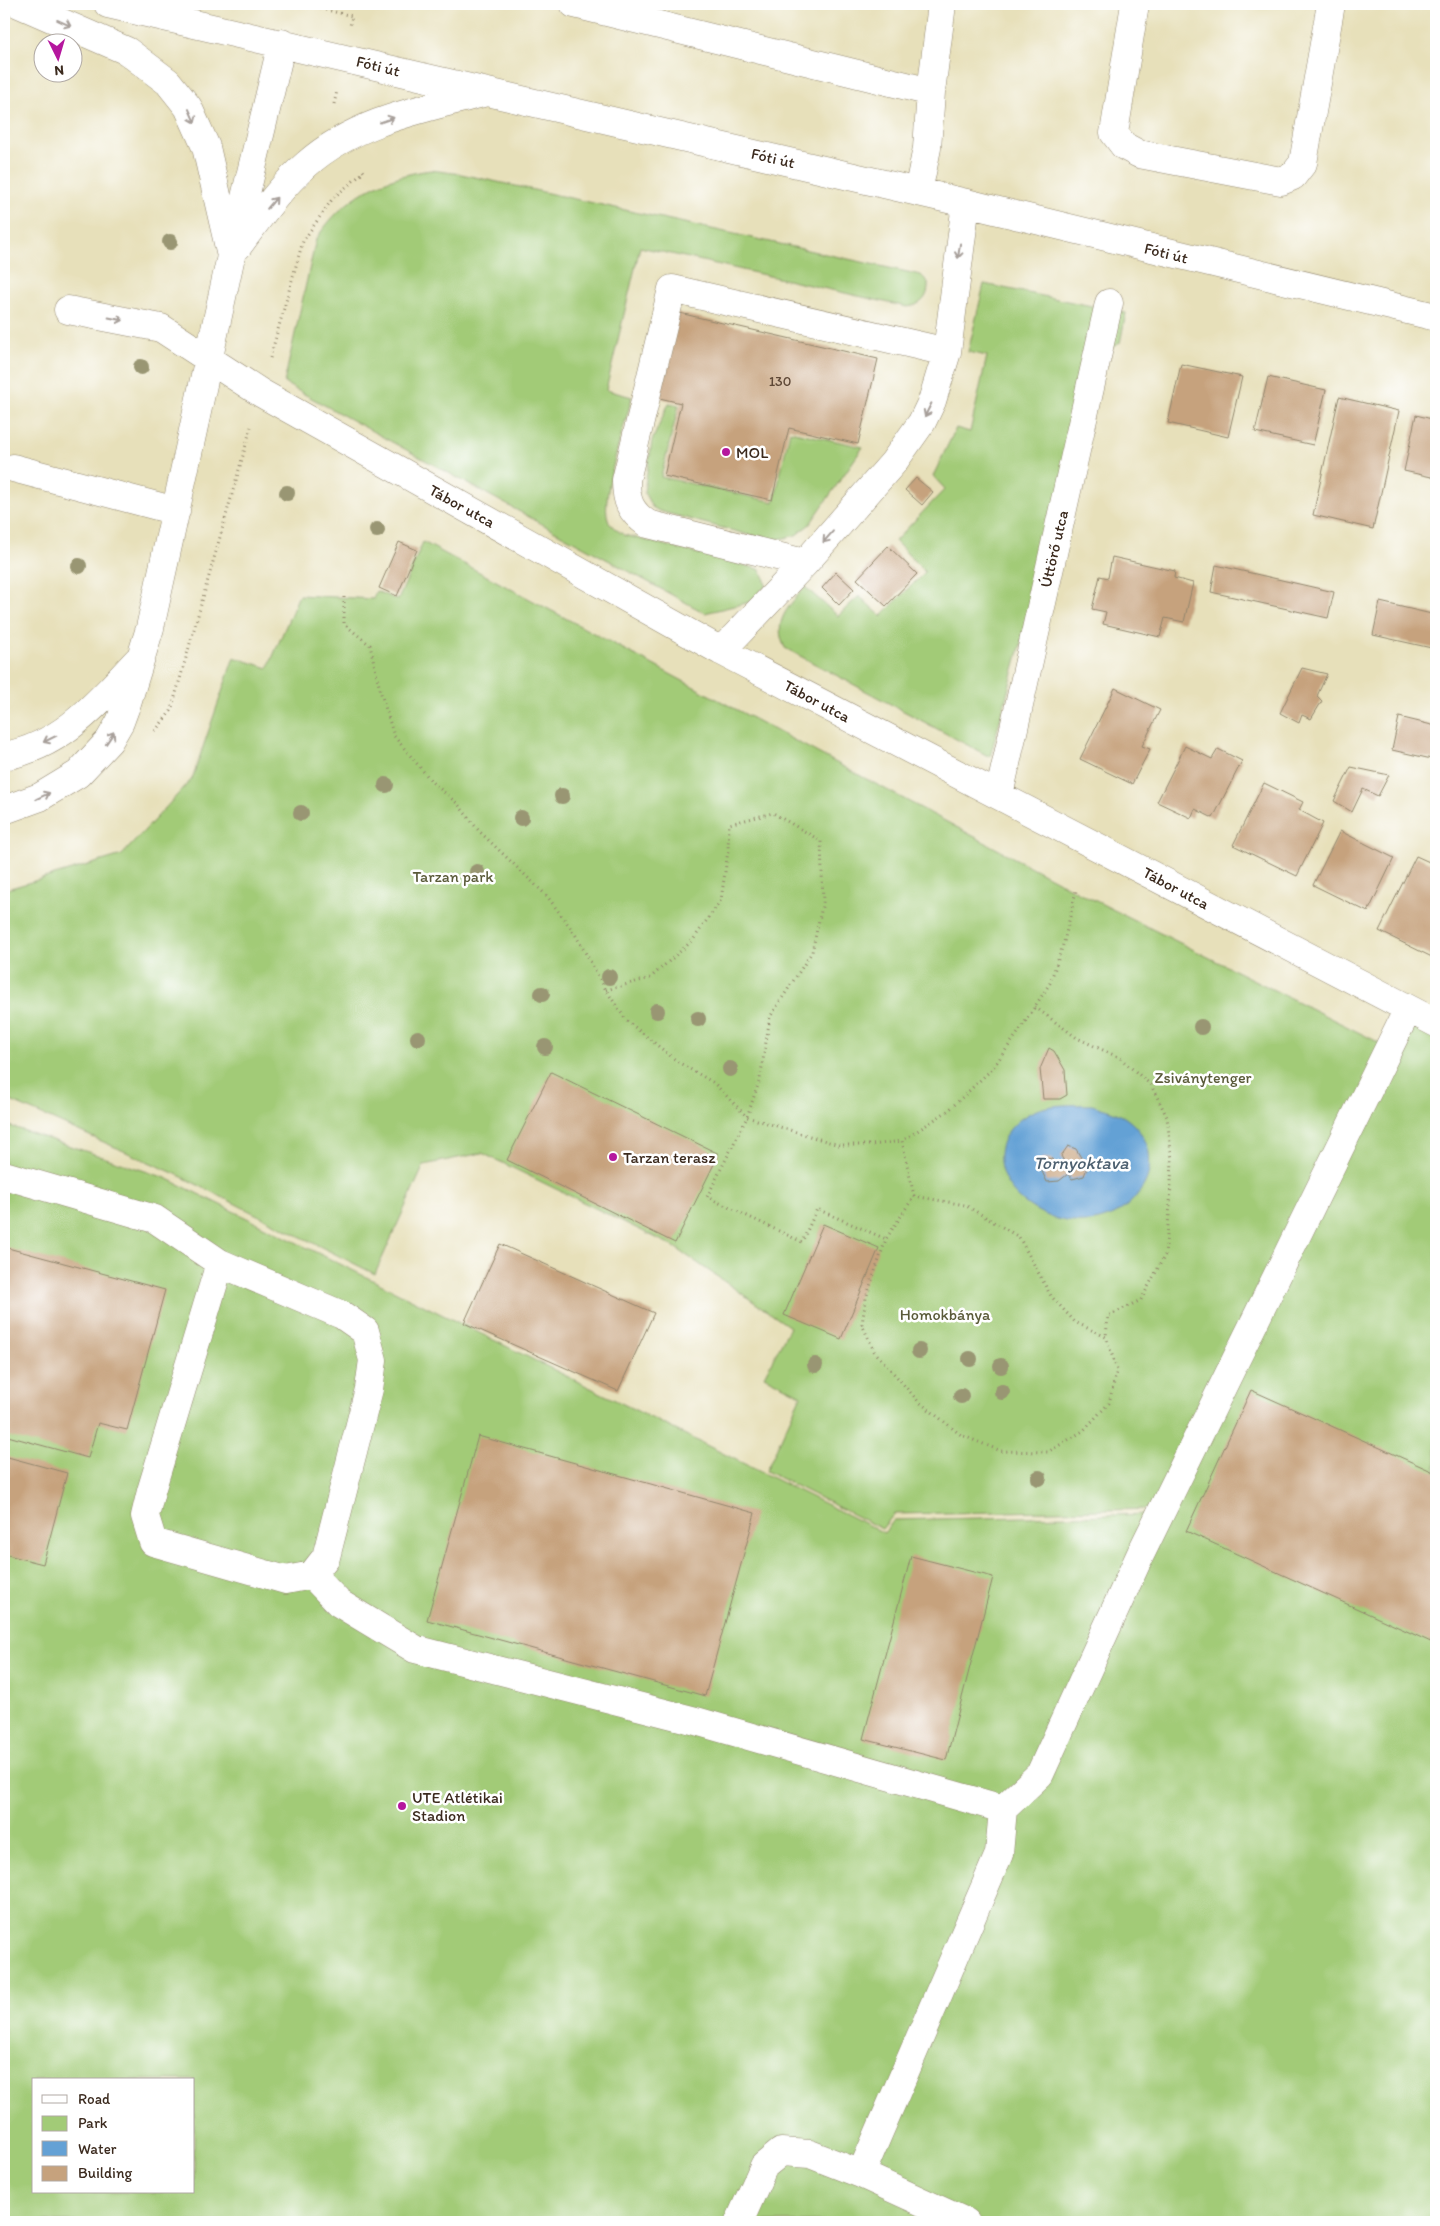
<svg xmlns="http://www.w3.org/2000/svg" width="1440" height="2226" font-family="Itim,sans-serif">
<rect width="100%" height="100%" fill="#fff"/>
<filter id="ink" filterUnits="userSpaceOnUse"><feTurbulence type="fractalNoise" baseFrequency=".02" numOctaves="2"/><feDisplacementMap in="SourceGraphic" scale="10" xChannelSelector="R" yChannelSelector="G"/><feConvolveMatrix kernelMatrix="1 2 1 2 8 2 1 2 1" color-interpolation-filters="sRGB"/></filter>
<filter id="wash" filterUnits="userSpaceOnUse"><feTurbulence type="fractalNoise" baseFrequency=".0096" numOctaves="4" result="noise"/><feDisplacementMap in="SourceGraphic" scale="20" xChannelSelector="R" yChannelSelector="G"/><feGaussianBlur stdDeviation="1.12" result="paint"/><feColorMatrix in="noise" values="0 0 0 0 0 0 0 0 0 0 0 0 0 0 0 0 0 1.4 0 .05"/><feComposite in="paint" operator="in"/></filter>
<g filter="url(#wash)">
<rect width="100%" height="100%" fill="#e7e0ba"/>
<path fill="#a2cb77" stroke="#6e7a4a" fill-rule="evenodd" d="M431,170L461,174L921,275L928,282C929,297 922,305 907,307L640,247L606,390L632,397C626,422 600,497 608,519C610,526 618,531 624,535L759,569L764,576L766,586L750,602L705,613L284,383L316,239C345,196 380,177 431,170Z
M984,284L1126,313L1120,343L1100,355L990,757L785,648C772,622 788,607 805,587L838,616L859,596L881,616L925,572L895,541L945,489L933,476L956,428L970,432L987,356L968,352Z
M669,403L679,405L661,477L774,502L790,431L863,447L810,524L796,535L785,538L768,540L659,511L652,507L644,492L652,441Z
M423,542L1076,891L1384,1045L1403,1006L1436,1024V2222H4V1124L166,1178L884,1533L894,1520L1157,1514L1155,1509L894,1514L882,1529L766,1471L801,1395L764,1376L790,1327L673,1246L482,1153L424,1165L375,1274L178,1175L4,1098V890L122,855L192,779L234,657L268,668L299,595L373,599L376,591L398,600ZM34,2080H194V2192H34Z"/>
<path fill="#64a1d5" stroke="#50667a" d="M1092,1105C1103,1109 1118,1112 1127,1119C1139,1128 1147,1140 1149,1153C1151,1170 1148,1182 1137,1195C1107,1234 1050,1228 1017,1196C989,1167 996,1130 1032,1112C1050,1103 1073,1105 1092,1105Z"/>
<g id="blocks">
<path fill="#c6a27d" d="M675,312L878,359L858,444L789,428L772,500L664,476L681,403L655,397Z
M1181,364L1242,377L1228,437L1168,423Z
M1268,377L1326,390L1313,445L1255,432Z
M1339,397L1399,411L1373,529L1313,515Z
M1416,415L1436,420V478L1404,471Z
M916,478L933,492L922,505L905,490Z
M399,542L417,550L397,596L379,588Z
M888,546L917,574L886,606L857,579Z
M1112,557L1175,571L1174,578L1193,583L1184,622L1165,618L1160,637L1103,624L1106,612L1092,609L1100,576L1108,578Z
M1216,565L1334,592L1328,618L1211,592Z
M836,572L854,589L839,605L822,588Z
M1380,602L1436,615V649L1373,635Z
M1302,668L1327,674L1317,696L1322,701L1311,719L1302,715L1299,723L1280,713Z
M1115,688L1160,710L1142,746L1150,749L1132,784L1080,759Z
M1399,717L1436,726V760L1392,750Z
M1185,746L1212,759L1218,749L1242,761L1213,818L1195,809L1191,818L1157,802Z
M1351,767L1389,775L1378,796L1363,789L1352,812L1334,801Z
M1264,783L1303,802L1299,810L1323,823L1297,876L1233,845Z
M1340,831L1394,858L1368,912L1313,885Z
M1416,856L1436,865V959L1379,931Z
M1049,1048L1054,1051L1065,1070L1067,1095L1060,1099H1043L1040,1069Z
M551,1072L719,1154L675,1243L507,1160Z
M1068,1146L1076,1149L1087,1168L1084,1176L1072,1179L1068,1174L1059,1181L1047,1182L1039,1165L1043,1158L1052,1159L1057,1167L1065,1163L1061,1156Z
M823,1224L879,1248L841,1339L784,1315Z
M500,1244L654,1313L618,1391L464,1323Z
M4,1247L165,1290L127,1430L98,1423L88,1458L4,1435Z
M1251,1390L1436,1473V1637L1433,1643L1186,1531Z
M478,1436L755,1513L705,1696L427,1620Z
M4,1456L67,1473L43,1564L4,1554Z
M911,1556L993,1577L946,1760L863,1739Z"/>
</g>
</g>
<g filter="url(#ink)">
<use href="#blocks" fill-opacity="0" stroke="#91856c" stroke-width="1"/>
<g fill="none" stroke-linecap="round" stroke-linejoin="round">
<defs>
<path id="minor" d="M19,4L127,51L168,82L188,107L206,147L230,252
M108,4L966,203L1436,317
M574,4L931,92
M1135,4L1114,133L1124,146L1139,154L1281,181L1293,176L1303,163L1331,4
M918,192L927,148L931,92L942,4
M238,246C259,218 280,187 307,164C355,121 423,109 483,93
M68,310L161,328L261,393L721,651L1436,1023
M13,468L176,511
M805,563L648,524C630,512 626,501 626,480L672,289L947,352
M721,651L805,563L893,463L922,422L932,401L947,352L966,203
M4,756C63,746 99,701 138,660
M999,795L1109,303
M4,810L40,797L78,774L109,741L120,722L127,703L150,628L231,256L282,43
M4,1175L155,1219L220,1263L342,1315L365,1331L373,1360L369,1389L326,1557L312,1575L286,1580L153,1542L145,1516L151,1491L220,1263
M312,1575L339,1603L415,1649L696,1721L1003,1809L999,1854L861,2174
M1003,1809L1040,1774L1141,1553L1408,1009
M739,2222L764,2166L781,2152L810,2154L861,2174L966,2222"/>
</defs>
<use href="#minor" stroke="#91856c" stroke-width="29"/>
<path stroke="#91856c" stroke-width="3" stroke-dasharray="1 4" stroke-linecap="butt" d="M301,4L352,16L350,26
M334,104L337,91
M270,358L303,241L333,198L364,172L361,168
M344,597V624L370,645L380,690L394,736L433,783L458,804L479,831L547,896L575,934L606,990L626,1020L678,1062L714,1083L747,1117L839,1145H872L902,1141
M155,731L171,711L251,427
M606,990L650,978L693,940L721,900L728,851L729,824L773,813L821,841L823,902L812,952L770,1017L760,1079L747,1117L707,1197L802,1242L817,1209L886,1239
M1035,1007L1077,1038L1120,1058L1151,1085L1167,1117L1172,1160L1170,1205L1165,1255L1141,1300L1108,1316L1106,1337
M914,1196L965,1205L1019,1237L1051,1296L1075,1322L1106,1337L1117,1370L1109,1403L1083,1431L1048,1452L1001,1451L961,1435L918,1401L874,1351L862,1324L866,1298L886,1239Z
M914,1196L902,1141L949,1110L992,1069L1020,1030L1050,983L1064,942L1076,891"/>
<use href="#minor" stroke="#fff" stroke-width="28"/>
</g>
<g fill="#999673">
<circle cx="170" cy="242" r="8"/>
<circle cx="141" cy="367" r="8"/>
<circle cx="287" cy="493" r="8"/>
<circle cx="377" cy="530" r="8"/>
<circle cx="79" cy="566" r="8"/>
<circle cx="386" cy="785" r="8"/>
<circle cx="562" cy="796" r="8"/>
<circle cx="301" cy="813" r="8"/>
<circle cx="521" cy="818" r="8"/>
<circle cx="477" cy="872" r="8"/>
<circle cx="609" cy="977" r="8"/>
<circle cx="542" cy="994" r="8"/>
<circle cx="657" cy="1011" r="8"/>
<circle cx="698" cy="1019" r="8"/>
<circle cx="1201" cy="1027" r="8"/>
<circle cx="418" cy="1038" r="8"/>
<circle cx="545" cy="1047" r="8"/>
<circle cx="730" cy="1069" r="8"/>
<circle cx="919" cy="1351" r="8"/>
<circle cx="970" cy="1359" r="8"/>
<circle cx="815" cy="1365" r="8"/>
<circle cx="1001" cy="1366" r="8"/>
<circle cx="1002" cy="1392" r="8"/>
<circle cx="961" cy="1396" r="8"/>
<circle cx="1039" cy="1478" r="8"/>
</g>
<defs><path id="oneway-shaft" d="M-6 0H5M1.5-3L5.5 0L1.5 3" fill="none" stroke-width="1.6" stroke-linecap="round" stroke-linejoin="round" transform="scale(1.25)"/></defs>
<g stroke="#a79f9a">
<use href="#oneway-shaft" transform="translate(64 23) rotate(24)"/>
<use href="#oneway-shaft" transform="translate(192 116) rotate(66)"/>
<use href="#oneway-shaft" transform="translate(387 120) rotate(-19)"/>
<use href="#oneway-shaft" transform="translate(272 203) rotate(-50)"/>
<use href="#oneway-shaft" transform="translate(959 251) rotate(98)"/>
<use href="#oneway-shaft" transform="translate(116 319) rotate(11)"/>
<use href="#oneway-shaft" transform="translate(928 410) rotate(117)"/>
<use href="#oneway-shaft" transform="translate(828 537) rotate(131)"/>
<use href="#oneway-shaft" transform="translate(110 738) rotate(-56)"/>
<use href="#oneway-shaft" transform="translate(50 739) rotate(154)"/>
<use href="#oneway-shaft" transform="translate(43 796) rotate(-25)"/>
</g>
</g>
<g fill="#b5179e" stroke="#fff" stroke-width="2">
<circle cx="726" cy="452" r="5"/>
<circle cx="613" cy="1157" r="5"/>
<circle cx="402" cy="1806" r="5"/>
</g>
<g text-anchor="middle" dominant-baseline="central" stroke-width="5" stroke-linejoin="round" paint-order="stroke">
<g font-size="14" fill="#5e4836">
<text x="780" y="381">130</text>
</g>
<g font-size="16" fill="#3b2a1e" stroke="#fff">
<text transform="translate(378 66) rotate(14)">Fóti út</text>
<text transform="translate(773 158) rotate(13)">Fóti út</text>
<text transform="translate(1166 253) rotate(14)">Fóti út</text>
<text transform="translate(462 506) rotate(29)">Tábor utca</text>
<text transform="translate(1054 549) rotate(-77)">Úttörő utca</text>
<text transform="translate(817 701) rotate(28)">Tábor utca</text>
<text transform="translate(1176 888) rotate(28)">Tábor utca</text>
</g>
<g font-size="16" fill="#3b2a1e" stroke="#fff" text-anchor="start">
<text x="736" y="452">MOL</text>
<text x="623" y="1157">Tarzan terasz</text>
<text x="412" y="1797">UTE Atlétikai<tspan x="412" dy="18">Stadion</tspan></text>
</g>
<g font-size="16" fill="#5a5a39" stroke="#fff">
<text x="453" y="876">Tarzan park</text>
<text x="1203" y="1077">Zsiványtenger</text>
<text x="945" y="1314">Homokbánya</text>
</g>
<g font-size="18" font-style="italic" fill="#4d6070" stroke="#fff">
<text x="1081" y="1163">Tornyoktava</text>
</g>
</g>
<rect width="1440" height="2226" fill="none" stroke="#fff" stroke-width="20"/>
<rect x="32" y="2078" width="162" height="115" fill="#ffffff" stroke="#b1aaa5"/>
<rect x="42" y="2095" width="25" height="8" fill="#ffffff" stroke="#b1aaa5"/>
<text x="78" y="2104" font-size="15" fill="#3b2a1e">Road</text>
<rect x="42" y="2116" width="25" height="15" fill="#a2cb77" stroke="#b1aaa5"/>
<text x="78" y="2128" font-size="15" fill="#3b2a1e">Park</text>
<rect x="42" y="2141" width="25" height="15" fill="#64a1d5" stroke="#b1aaa5"/>
<text x="78" y="2154" font-size="15" fill="#3b2a1e">Water</text>
<rect x="42" y="2166" width="25" height="15" fill="#c6a27d" stroke="#b1aaa5"/>
<text x="78" y="2178" font-size="15" fill="#3b2a1e">Building</text>
<g transform="translate(58 58) rotate(175)"><circle r="24" fill="#ffffff" stroke="#b1aaa5"/>
<path d="M0-4L9 19L0 12L-9 19Z" fill="#b5179e"/>
<text y="-8" font-size="14" font-weight="bold" text-anchor="middle" fill="#3b2a1e">N</text>
</g>
</svg>
